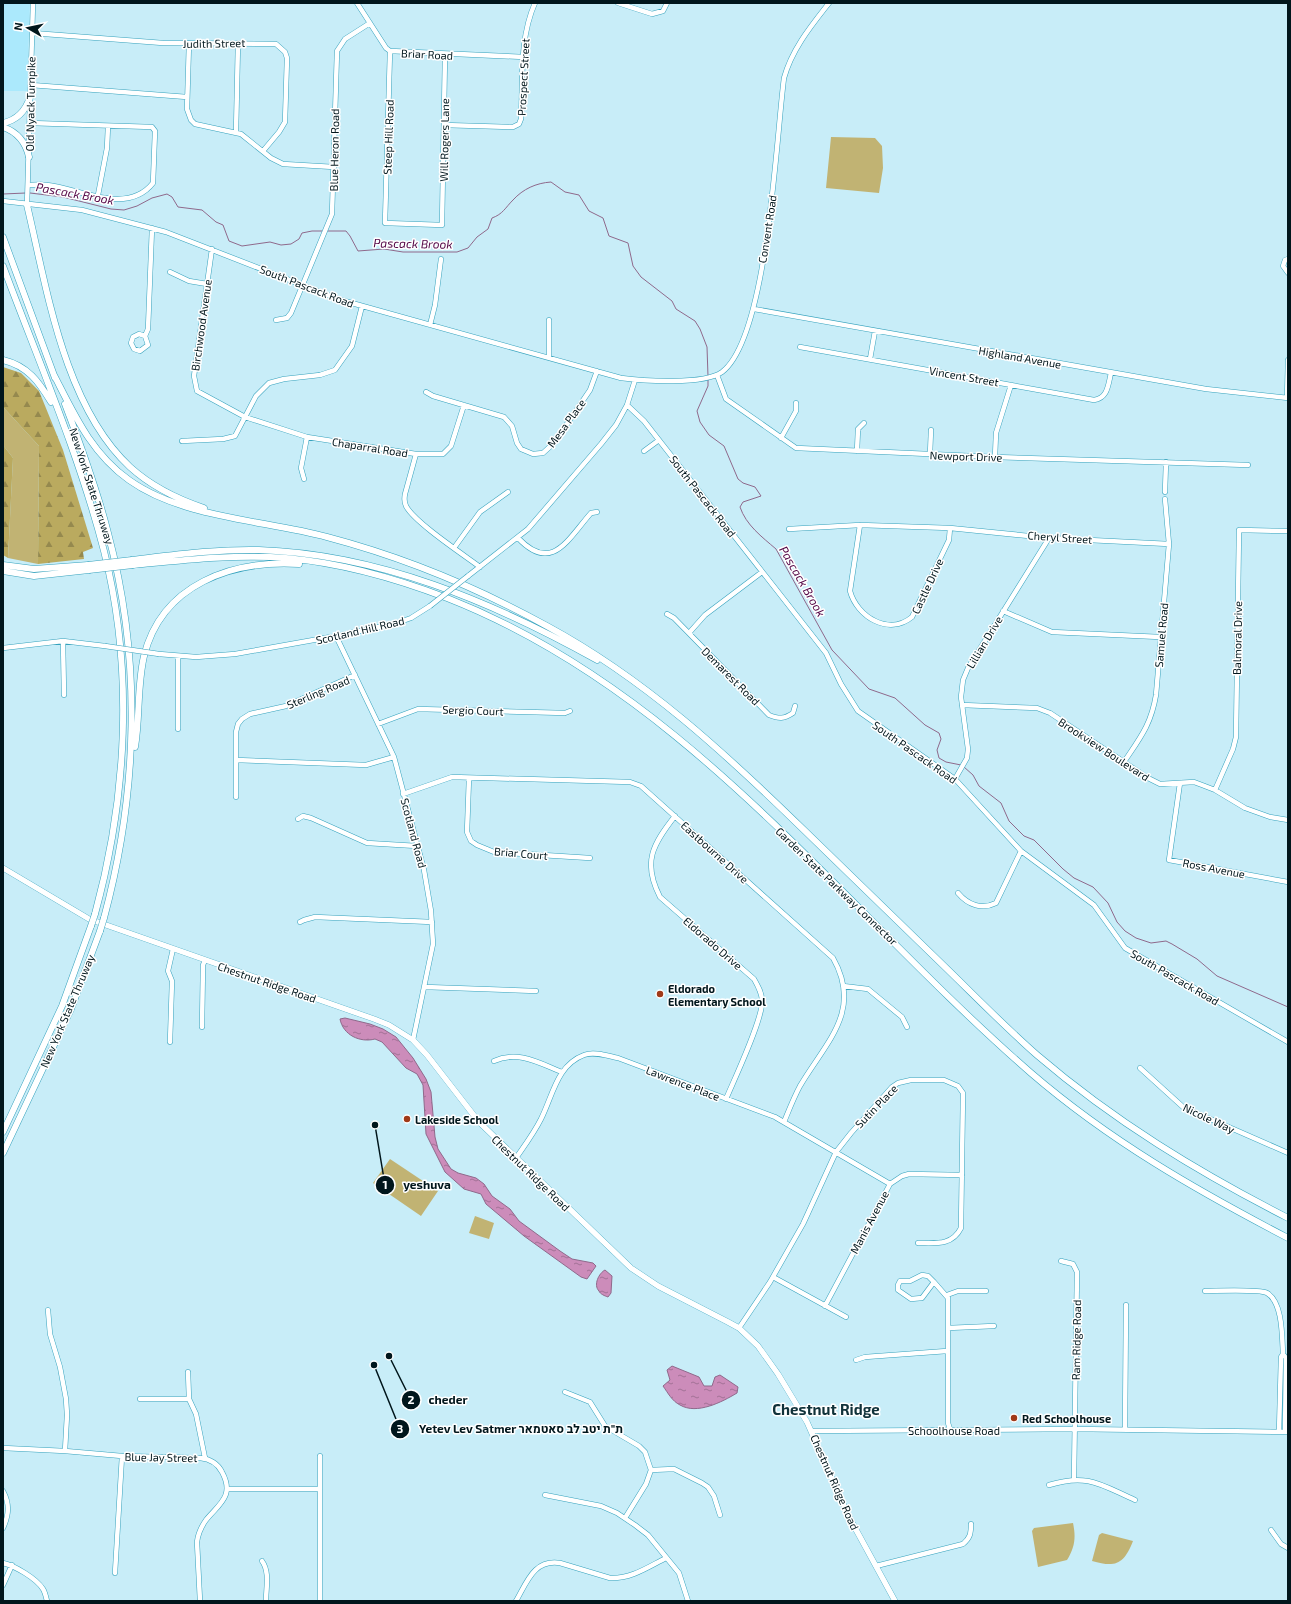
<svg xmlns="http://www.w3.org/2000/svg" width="1291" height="1604" font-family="'Exo 2',Heebo,sans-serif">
<defs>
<pattern id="forest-firs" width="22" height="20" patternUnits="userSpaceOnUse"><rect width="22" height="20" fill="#baaa5f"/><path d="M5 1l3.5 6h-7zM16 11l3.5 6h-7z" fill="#95894e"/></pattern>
<pattern id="water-ripples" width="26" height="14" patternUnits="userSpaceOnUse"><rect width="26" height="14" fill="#cc8cba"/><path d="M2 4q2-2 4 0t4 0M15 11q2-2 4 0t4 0" fill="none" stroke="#a37196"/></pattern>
</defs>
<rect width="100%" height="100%" fill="#c8edf8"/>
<path fill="#abe9fc" d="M3,3H30L27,91H3Z"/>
<path fill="#c1b373" d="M831,137L875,138L882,146L883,168L879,193L826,188Z
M3,407L39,446L38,564L8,558L13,458L3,445Z
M390,1159L438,1191L421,1216L373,1183Z
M475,1216L494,1223L489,1239L469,1233Z
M1073,1523C1076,1537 1075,1547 1067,1560L1038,1567L1032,1531L1034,1528Z
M1102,1533L1133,1541C1124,1564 1116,1568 1092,1561L1099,1535Z"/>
<path fill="url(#forest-firs)" d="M3,367L21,373L39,391L63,450L93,548L83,552L84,559L38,564L39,446L3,407Z
M3,445L13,458L8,558L3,555Z"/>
<path fill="url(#water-ripples)" stroke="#8f698b" d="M345,1018L370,1024L383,1029L396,1037L413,1058L426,1079L431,1092L435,1137L438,1149L451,1169L458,1173L476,1178L484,1184L492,1196L510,1209L519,1221L560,1251L572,1259L593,1263L596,1266L587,1279L581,1277L524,1236L486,1204L481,1194L464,1189L445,1172L426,1134L423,1085L417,1074L406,1068L382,1042L375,1039C360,1043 343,1035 340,1019Z
M605,1270L612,1276L611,1293L608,1297C605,1296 600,1294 599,1291C593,1285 599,1273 605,1270Z
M672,1366L699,1377L704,1386H712L715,1377L720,1375L738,1387L737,1393C722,1402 697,1415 680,1405C672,1401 668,1393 663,1386L670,1380L667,1370Z"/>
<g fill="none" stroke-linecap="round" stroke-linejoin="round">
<path stroke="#8f698b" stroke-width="1" d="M30,193L63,197L111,209L124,210L137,206L152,198L167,194L172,197L178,207L202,210L216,222L223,225L229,241L242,246L270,242L281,245L291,244L299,239L302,233L312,231H322
M3,194L26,193
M328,231H346L350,236L358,251L384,249L403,252H457L468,248L477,237L488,229L492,218C503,214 505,208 513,200C523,189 536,183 551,182L565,192L579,195L589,211L603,218L609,236L628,243L633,266L641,277L672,301L676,309L695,321L700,329L707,347L708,376
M708,379V386L697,411L700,422L709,435L724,446L738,479L743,483L755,487L761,496L743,502L740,507C746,525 762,537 776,549L832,650L869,689L895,698L925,725L939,733L941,739L937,750L939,758L946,762L961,765
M964,767L973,775L979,786L1001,803L1009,821L1024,836L1034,840L1063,869L1074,878L1093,887L1108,903L1117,922L1125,931L1136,938L1151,943L1166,941L1172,944L1197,959L1217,976L1288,1007"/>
<defs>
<path id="minor" d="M357,3L386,48L390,51L524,57
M618,3L652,14L663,11L667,3
M32,33L163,43L276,44L285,52L287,58L285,122L279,132L263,151
M189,43L187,109L191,120L195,124L241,134L271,158L283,164L334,167
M390,51L385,223L442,225L445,55
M31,85L187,97
M444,125L513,127L519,124L521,119C523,80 519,39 535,3
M236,132L238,43
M28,185C34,185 40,184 47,185C79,188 127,216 153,183L155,131L152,127L30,123
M98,195L107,148L108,126
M3,201L82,210L166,232L341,300L621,378C643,381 704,385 722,372C768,337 776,138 784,78C792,49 811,26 829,3
M27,205L33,3
M212,249L194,376L197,391L245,417L307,437L416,454H443L451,446L464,405
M1288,259L1285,260L1283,266L1288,273
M170,272L189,281L207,284
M754,309L1206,389L1288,398
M276,320L287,318L291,313L332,214L337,51L345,39L370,23
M430,325L435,305L441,259
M145,336L139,334L133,337L131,343L134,349L140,351L148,345L145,336L148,329L152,228
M800,347L1094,400C1108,398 1108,385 1111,373
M549,357V320
M870,359L875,331
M717,375L726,399L796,448L995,457L1248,465
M426,392L433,396L504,417L512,426L517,443L521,449L533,454L543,453L554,443L590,390L597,371
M1287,398L1288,360
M627,405L644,421L826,653L841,684L858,711L955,779L1021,851L1094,905L1125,948L1288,1042
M781,438L796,411V403
M182,441L223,439L235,436L256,396L269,383L284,379L320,375L335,370L352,346L362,306
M644,451L659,440
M857,451L858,429L864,423
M416,454L405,494C404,499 404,502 406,506C414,522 464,555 480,567
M930,454L931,430
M995,457L996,433L1011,385
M304,479L301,468L307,437
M1165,492L1166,462
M860,525L850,591C857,617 889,636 912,617L949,540L950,528
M789,529L860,525L950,528L1049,538L1169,544
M518,538C552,574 568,539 591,513L597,512
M454,548L480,512L508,492
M468,576L528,529L601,444L616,425L627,405L635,380
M1003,611L1052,632L1160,637
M667,614L674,618L769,715C779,719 784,719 793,713L795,706
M689,633L705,615L762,572
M336,636L394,757L424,870L431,911L433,944L413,1040
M63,641L64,695
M3,648L63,641L105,646
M159,654L196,657L235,654L336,636L397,623L411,618L430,606
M178,656V729
M962,705L1037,708L1050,713L1148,778L1160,784L1194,782L1202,785L1215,790L1245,808L1270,817L1288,820
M378,724L418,709L565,713L570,711
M236,760L366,765L394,757
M1124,762C1140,738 1151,725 1156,695L1169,544L1165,499
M469,778L467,832L471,841L477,845L494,852L590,858
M955,779L967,758L968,749L961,697L963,680L968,668L1049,538
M1180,783L1169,860L1288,882
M1215,790L1233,749L1236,737L1239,530L1288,531
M403,794L452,777L630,782L641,786L833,958C863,1011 826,1042 800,1086C794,1097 789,1110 784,1122
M236,797V732L238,724L242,719L250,714L286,706L355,675
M675,816C653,844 642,862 660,897L754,979C758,986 762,993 762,1001C763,1019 734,1080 726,1099
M298,819L303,816L311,818L367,843L417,846
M958,893C968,905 982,910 996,903L1021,851
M300,922L304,920L315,917L432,922
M843,986L868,989L902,1017L907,1027
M425,987L536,991
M202,1027L203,965L205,960
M170,1042L172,981L168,971L173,949
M494,1061C518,1050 539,1063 562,1072
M1140,1068L1183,1107L1288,1153
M516,1158C525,1145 534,1133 541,1119C553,1095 557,1065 584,1055C594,1051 608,1056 618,1058L775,1117L890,1184
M1061,1261L1073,1264L1077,1272L1074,1479
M922,1275L928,1276L934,1282L922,1298L911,1299L898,1290V1285L900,1281H910Z
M773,1277L846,1317
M934,1282L948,1298V1423L950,1429
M1205,1291C1216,1291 1259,1289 1267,1293C1283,1302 1282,1338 1283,1354L1286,1358L1285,1432
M947,1295L958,1291H986
M825,1306L890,1184L902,1176L909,1174L962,1175
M48,1310L50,1334L60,1367L66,1399L67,1415L65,1451
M739,1328L770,1282L803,1224L836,1152L851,1133L892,1087L898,1083L911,1080H944L958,1086L963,1093L961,1228C952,1246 935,1243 918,1243
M948,1328L994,1326
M856,1360L865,1357L947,1351
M188,1372L189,1399L196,1414L205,1458
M565,1392L590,1402L605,1426L639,1446L645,1452L651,1470L674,1469L702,1483L708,1487L714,1496L720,1515
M140,1399H189
M1125,1429L1126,1305
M812,1431L1074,1429L1288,1432
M1279,1432L1281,1357L1283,1354
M3,1448L65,1451L122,1456L200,1458C210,1459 218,1464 222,1472C235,1496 219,1504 206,1520C201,1527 198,1534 197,1542L200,1601
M320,1456V1601
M1049,1485C1088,1473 1101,1485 1135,1500
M227,1489H320
M3,1491C10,1504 9,1515 3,1528
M545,1495L601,1506L617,1513L635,1525L648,1535L679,1573L688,1601
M625,1518L646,1484L651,1470
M1271,1530L1281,1544L1288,1548
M262,1561C270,1572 266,1588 266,1601
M3,1563C15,1566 36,1578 43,1589C45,1592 46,1597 47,1601
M876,1566L963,1544C970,1538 971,1534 971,1524
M115,1573L122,1456
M3,1585L12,1565
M516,1601C527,1582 534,1559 560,1563L610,1578C631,1579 648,1567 666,1558"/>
<path id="major" d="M3,868L89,919L374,1019L389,1025L413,1040L427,1055L479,1122L631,1268L658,1286L728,1322L739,1328L758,1346L778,1374L807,1422L848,1515L895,1601"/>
<path id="highway" d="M3,123C17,120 26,110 30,97
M3,127C17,132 26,143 29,157
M27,205C47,289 64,406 130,467C151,486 177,499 204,508
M3,237L55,378
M3,266C38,360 79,454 104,551C134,670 127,797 95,914
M3,360C28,366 39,382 51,402
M54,375C74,414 91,453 129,480C182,518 264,520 327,537C403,557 478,588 547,626C645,679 725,753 805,831C851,876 897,920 943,965C974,995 1004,1026 1037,1055C1114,1121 1198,1172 1288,1218
M65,404C81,446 97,489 108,533C142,660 138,792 104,918
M132,560C174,555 217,549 259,550C379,554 493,602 597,660
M3,565L34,569L88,565
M133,565C184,560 235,554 286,558C342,563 395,578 447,598C689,693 841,908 1031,1073C1110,1141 1196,1190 1288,1238
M3,571L34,576L89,570
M135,747C140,717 137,686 144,656C162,584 232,560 299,564
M3,1132L62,1006L91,926
M3,1153L71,1009L100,931"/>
</defs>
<use href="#minor" stroke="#35a2bd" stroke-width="5.5"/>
<use href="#major" stroke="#35a2bd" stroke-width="6"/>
<use href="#highway" stroke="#35a2bd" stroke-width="7"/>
<use href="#minor" stroke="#fff" stroke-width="4.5"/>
<use href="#major" stroke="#fff" stroke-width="5.5"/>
<use href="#highway" stroke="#fff" stroke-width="6"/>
<defs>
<path id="minor-bridge" d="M430,606L468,576
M105,646L159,654"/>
<path id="highway-bridge" d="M88,565L132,560
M89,570L133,565
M91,926L95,914
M100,931L104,918"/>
</defs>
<use href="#minor-bridge" stroke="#35a2bd" stroke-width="5.5" stroke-linecap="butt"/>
<use href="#highway-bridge" stroke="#35a2bd" stroke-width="7" stroke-linecap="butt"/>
<use href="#minor-bridge" stroke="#fff" stroke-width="4.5"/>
<use href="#highway-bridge" stroke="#fff" stroke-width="6"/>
</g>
<g fill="#a03918" stroke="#fff" stroke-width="1.5">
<circle cx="660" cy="994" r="4"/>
<circle cx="407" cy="1119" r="4"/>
<circle cx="1014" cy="1418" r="4"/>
</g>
<g text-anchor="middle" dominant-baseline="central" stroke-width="3" stroke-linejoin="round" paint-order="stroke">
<g font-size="11" fill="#01161c" stroke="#fff">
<text transform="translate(214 43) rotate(-1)">Judith Street</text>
<text transform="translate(427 54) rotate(3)">Briar Road</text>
<text transform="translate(523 77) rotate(-87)">Prospect Street</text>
<text transform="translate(30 104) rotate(-89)">Old Nyack Turnpike</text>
<text transform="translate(388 137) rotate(-88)">Steep Hill Road</text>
<text transform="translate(444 140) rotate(-89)">Will Rogers Lane</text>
<text transform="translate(334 150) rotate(-89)">Blue Heron Road</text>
<text transform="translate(767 229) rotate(-81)">Convent Road</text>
<text transform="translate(307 286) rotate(21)">South Pascack Road</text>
<text transform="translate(201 325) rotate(-82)">Birchwood Avenue</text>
<text transform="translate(1020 357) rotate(10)">Highland Avenue</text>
<text transform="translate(964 376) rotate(10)">Vincent Street</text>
<text transform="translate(566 423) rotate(-54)">Mesa Place</text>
<text transform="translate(370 447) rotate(9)">Chaparral Road</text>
<text transform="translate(966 456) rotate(2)">Newport Drive</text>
<text transform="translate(92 486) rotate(72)">New York State Thruway</text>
<text transform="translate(703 496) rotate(52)">South Pascack Road</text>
<text transform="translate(1060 537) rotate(4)">Cheryl Street</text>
<text transform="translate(927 586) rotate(-65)">Castle Drive</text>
<text transform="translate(360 630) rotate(-13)">Scotland Hill Road</text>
<text transform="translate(1161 635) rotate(-85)">Samuel Road</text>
<text transform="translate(1237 638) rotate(-89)">Balmoral Drive</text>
<text transform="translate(984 642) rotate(-59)">Lillian Drive</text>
<text transform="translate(731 676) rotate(45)">Demarest Road</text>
<text transform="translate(318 692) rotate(-23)">Sterling Road</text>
<text transform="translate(473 710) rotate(2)">Sergio Court</text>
<text transform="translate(1104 749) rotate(33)">Brookview Boulevard</text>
<text transform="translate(915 752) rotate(35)">South Pascack Road</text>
<text transform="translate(414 833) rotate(75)">Scotland Road</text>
<text transform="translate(715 852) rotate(42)">Eastbourne Drive</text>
<text transform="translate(521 853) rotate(5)">Briar Court</text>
<text transform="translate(1214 868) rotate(11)">Ross Avenue</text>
<text transform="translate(837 886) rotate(44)">Garden State Parkway Connector</text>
<text transform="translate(713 943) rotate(41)">Eldorado Drive</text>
<text transform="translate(1175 977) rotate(30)">South Pascack Road</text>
<text transform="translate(267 982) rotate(19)">Chestnut Ridge Road</text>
<text transform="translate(67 1011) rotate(-67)">New York State Thruway</text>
<text transform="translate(683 1083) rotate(21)">Lawrence Place</text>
<text transform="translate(876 1106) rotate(-46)">Sutin Place</text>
<text transform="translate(1209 1118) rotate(25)">Nicole Way</text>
<text transform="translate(531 1173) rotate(44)">Chestnut Ridge Road</text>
<text transform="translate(869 1222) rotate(-62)">Manis Avenue</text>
<text transform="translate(1076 1340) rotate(-89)">Ram Ridge Road</text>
<text x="954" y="1430">Schoolhouse Road</text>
<text transform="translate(161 1457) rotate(1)">Blue Jay Street</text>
<text transform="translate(835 1482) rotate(66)">Chestnut Ridge Road</text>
</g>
<g font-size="11" font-weight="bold" fill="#01161c" stroke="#fff" text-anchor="start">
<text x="668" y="988">Eldorado<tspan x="668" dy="13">Elementary School</tspan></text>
<text x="415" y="1119">Lakeside School</text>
<text x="1022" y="1418">Red Schoolhouse</text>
</g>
<g font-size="12" font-style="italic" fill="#530545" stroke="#fff">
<text transform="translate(75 193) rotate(10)">Pascack Brook</text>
<text transform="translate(413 243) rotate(1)">Pascack Brook</text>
<text transform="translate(803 581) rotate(60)">Pascack Brook</text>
</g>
<g font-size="15" font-weight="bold" fill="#10323a" stroke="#fff">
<text x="826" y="1409">Chestnut Ridge</text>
</g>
</g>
<path fill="none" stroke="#01161c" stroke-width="1.5" d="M375 1125L385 1185M389 1356L411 1400M374 1365L400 1429"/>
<g fill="#01161c" stroke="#fff" stroke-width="1.5">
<circle cx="375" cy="1125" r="4"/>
<circle cx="389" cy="1356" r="4"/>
<circle cx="374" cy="1365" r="4"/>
<circle cx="385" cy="1185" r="10"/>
<circle cx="411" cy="1400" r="10"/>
<circle cx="400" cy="1429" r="10"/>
</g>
<g font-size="12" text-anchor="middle" font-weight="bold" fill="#fff">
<text x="385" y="1189">1</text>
<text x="411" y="1404">2</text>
<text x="400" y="1433">3</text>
</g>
<g font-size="12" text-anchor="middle" font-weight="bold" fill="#01161c" stroke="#fff" stroke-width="3" stroke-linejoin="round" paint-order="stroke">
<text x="427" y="1189">yeshuva</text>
<text x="448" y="1404">cheder</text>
<text x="521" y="1433">Yetev Lev Satmer ת"ת יטב לב סאטמאר</text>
</g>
<rect width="1291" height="1604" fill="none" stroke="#01161c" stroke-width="8"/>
<g transform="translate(28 28) rotate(279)" stroke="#ffffff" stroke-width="3" paint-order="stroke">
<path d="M0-3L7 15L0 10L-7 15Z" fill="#01161c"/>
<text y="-6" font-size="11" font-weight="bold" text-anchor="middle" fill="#01161c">N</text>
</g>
</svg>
